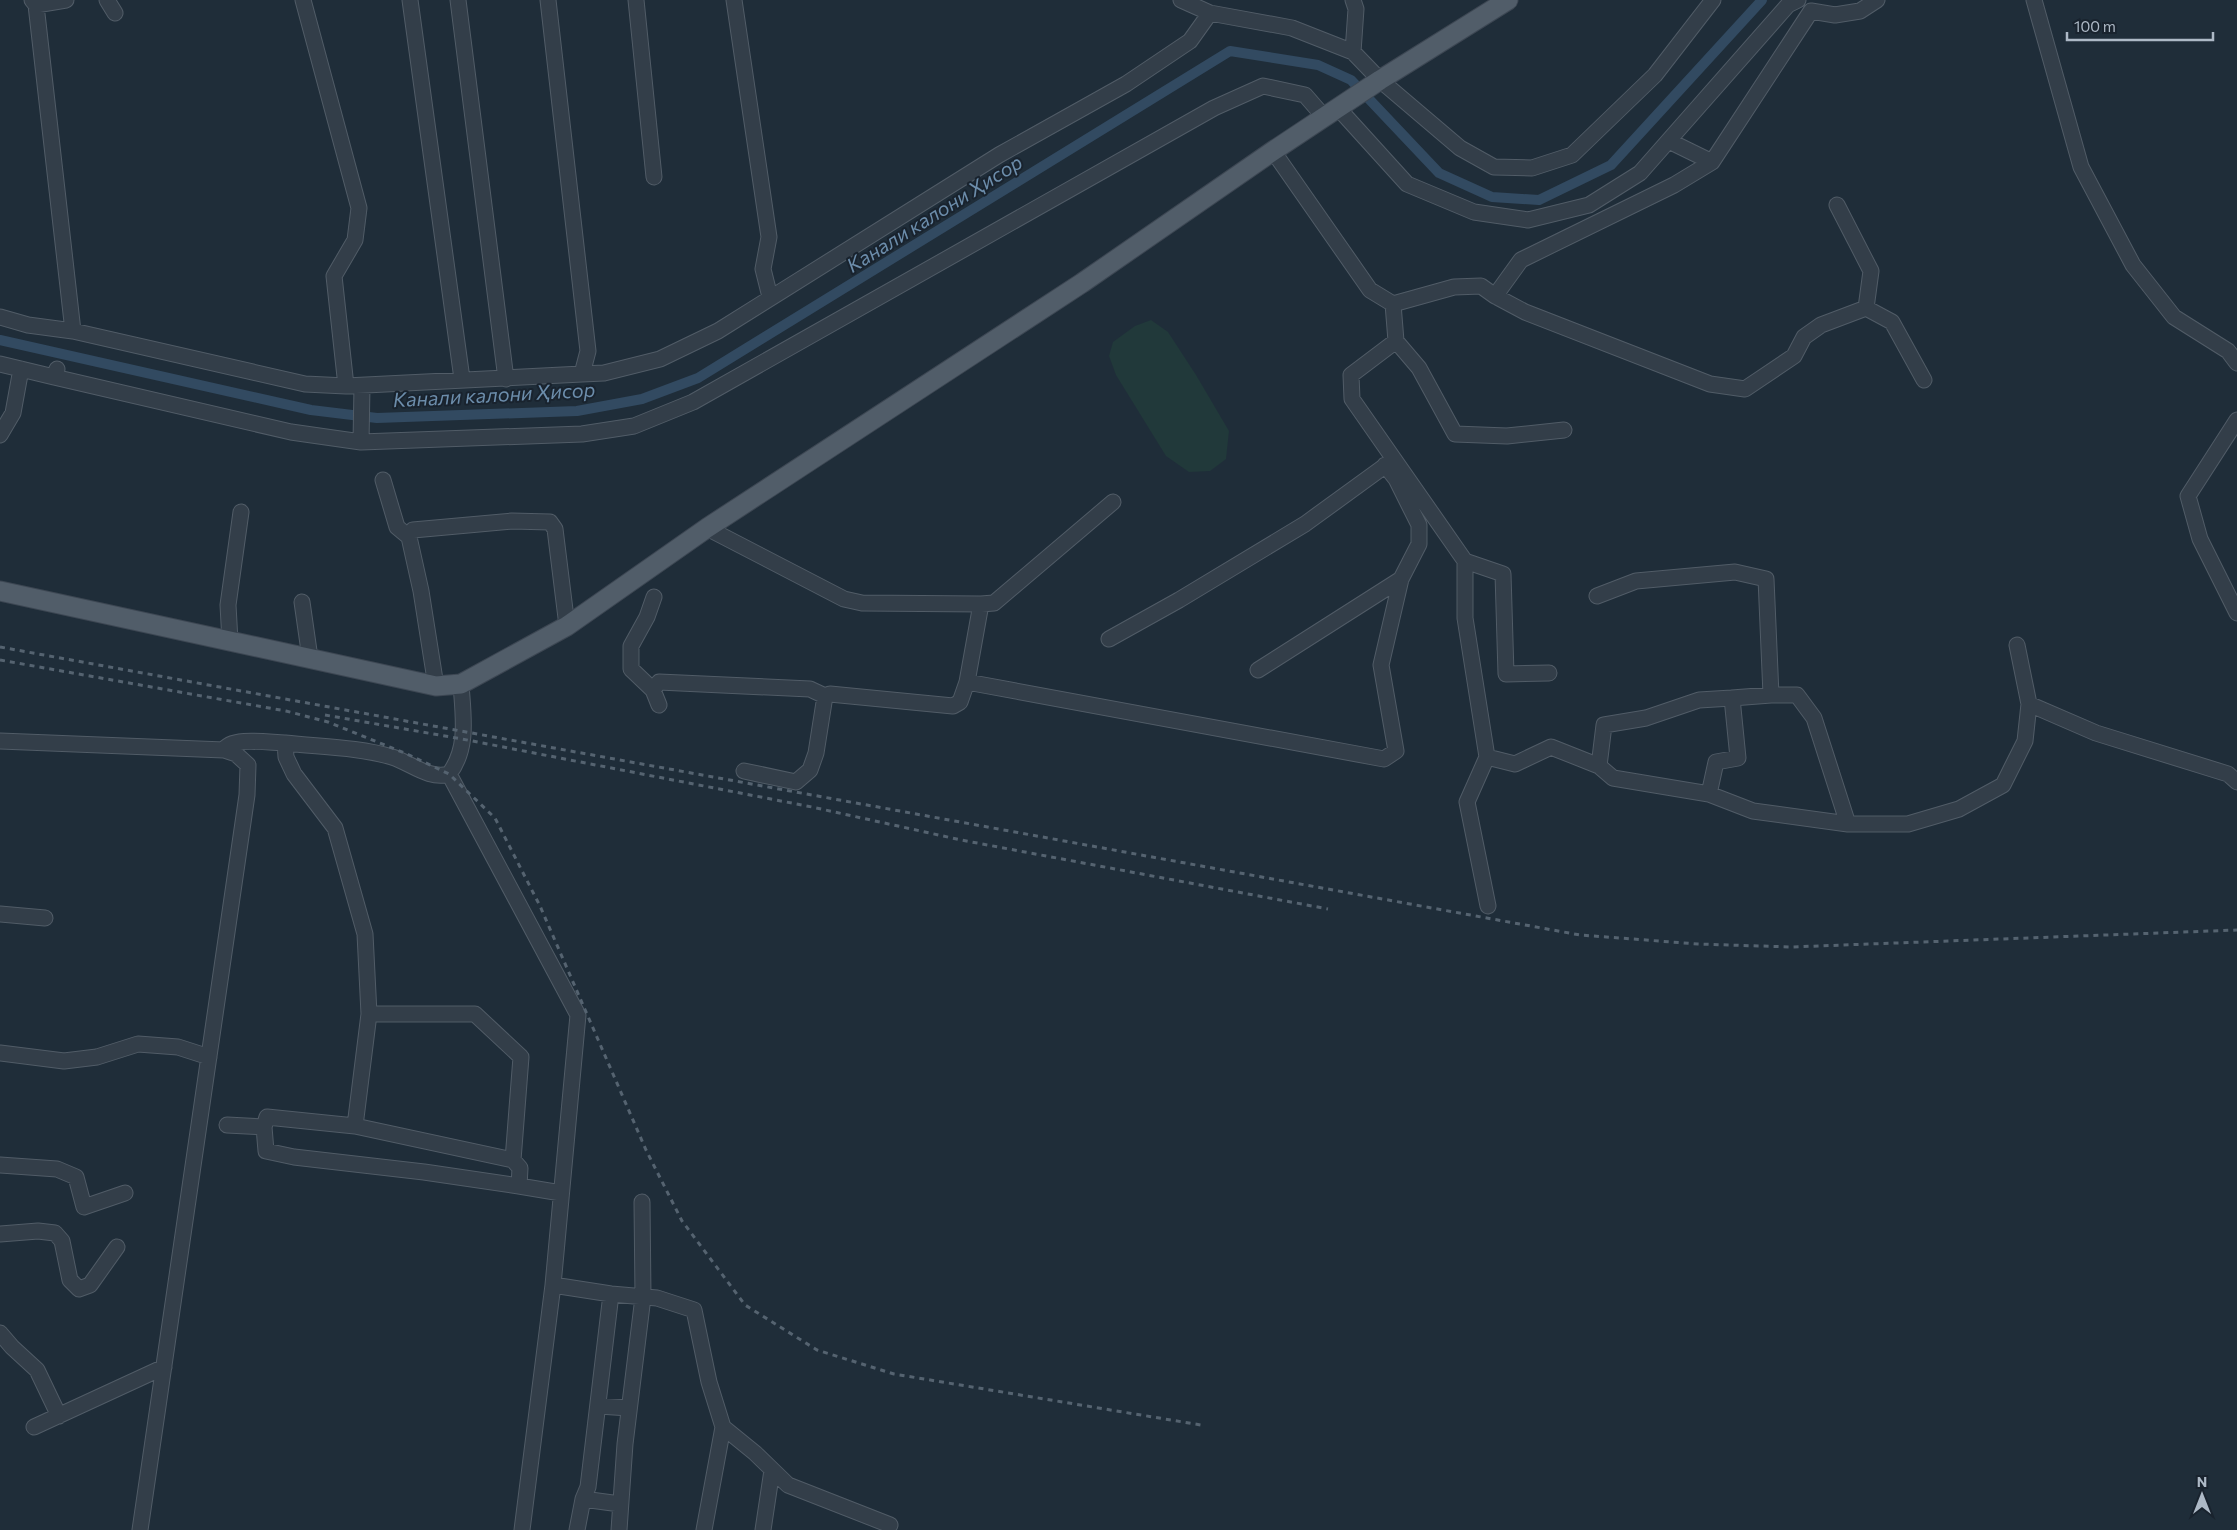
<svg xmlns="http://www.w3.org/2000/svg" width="2237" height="1530" font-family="Commissioner,sans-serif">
<rect width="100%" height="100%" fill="#1f2d39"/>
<path fill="#21393a" d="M1151,320L1168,332L1196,375L1229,431L1226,459L1210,471L1189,472L1166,456L1116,375L1109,356L1113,342L1135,326Z"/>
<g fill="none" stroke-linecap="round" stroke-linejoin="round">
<path stroke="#324a61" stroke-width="10" d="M0,340L311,410L377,418L577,411L642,399L698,378L1230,51L1318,65L1351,80L1439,173L1492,197L1539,200L1611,165L1762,0"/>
<defs>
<path id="minor" d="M32,0L36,5L73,331L305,384L346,386L334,276L355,240L359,208L303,0
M107,0L115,13
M410,0L462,379
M458,0L506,379
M636,0L654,177
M734,0L769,237L763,269L770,297
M1181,0L1210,13L1292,28L1353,52L1380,80L1460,148L1494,167L1532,168L1572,155L1655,75L1713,0
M2034,0L2081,167L2133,265L2174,317L2228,351L2237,363
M36,5L66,0
M1353,52L1356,9L1353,0
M1339,109L1407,184L1474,212L1528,220L1589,205L1640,173L1788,5L1798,0
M1669,141L1712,162
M1273,151L1370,290L1393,304L1454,287L1481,286L1495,296
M1837,205L1871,271L1866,308L1821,325L1804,337L1794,356L1745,389L1710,384L1525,312L1495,296L1521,260L1674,185L1712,162L1811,11L1835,15L1860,11L1877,0
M1393,304L1396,341L1419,368L1455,434L1507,436L1564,430
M1866,308L1892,322L1924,380
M0,317L28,325L73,331
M1396,341L1351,375L1352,399L1465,561V618L1487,757L1467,802L1488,906
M0,364L54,377
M57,369L54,377L291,432L361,442L582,434L634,426L693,402L1214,108L1263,86L1305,95L1325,118
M582,374L604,373L660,359L718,331L999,155L1126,84L1190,41L1210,13
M346,386L582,374L588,351L548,0
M2237,420L2188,496L2200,539L2237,613
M0,435L13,413L21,369
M361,442L362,386
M383,480L397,527L409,537
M707,528L844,599L862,603L981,604L994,603L1113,502
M1465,561L1503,574L1506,674L1549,673
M1597,596L1636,581L1735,572L1766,579L1771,695H1797L1814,718L1848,824
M654,597L647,617L631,646V669L653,690L659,705
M302,602L310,658
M1109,639L1179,600L1305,524L1393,460
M230,641L228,605L241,512
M1258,670L1401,579
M967,682L1384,759L1396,751L1381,665L1401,579L1419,544V525L1396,479L1385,465
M461,684C463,715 469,748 449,774L578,1015L553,1285L522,1530
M436,686L421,591L409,537L413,530L512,521L550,522L555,529L567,626
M653,690L659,682L810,689L825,696
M1732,698L1699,700L1646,718L1604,725L1599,766L1613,778L1709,794L1753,811L1848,824H1908L1959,809L2003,785L2025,741L2029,704L2017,645
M2029,704L2096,733L2228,774L2237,782
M0,741L224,750L236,754L248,765L247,795L140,1530
M285,743C321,747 358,747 392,757C411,763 429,780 449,774
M224,750C231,736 271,743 285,743L286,757L294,774L335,828L365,934L369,1014L355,1126L513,1160L520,1168L519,1186L561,1193
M1487,757L1515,764L1551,747L1599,766
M744,771L796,782L810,770L816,753L825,696L830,694L953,706L960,702L967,682L981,604
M1709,794L1716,762L1738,758L1732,698L1771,695
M0,914L45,918
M369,1014H475L521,1057L513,1160
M0,1053L64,1061L97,1057L138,1044L178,1047L209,1057
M227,1125L264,1127
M355,1126L267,1117L264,1127L266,1151L294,1157L424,1172L519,1186
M0,1165L57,1169L76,1177L84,1207L125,1193
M0,1234L38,1231L55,1233L62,1241L70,1280L79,1289L90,1285L117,1247
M553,1285L611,1294L657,1298L694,1310L709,1382L723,1427L755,1453L788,1485L890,1525
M0,1333L12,1347L37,1370L59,1416
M599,1406L629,1408
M34,1427L164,1367
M583,1499L620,1504
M577,1530L583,1499L588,1487L611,1294
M619,1530L625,1444L643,1297L642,1202
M704,1530L723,1427
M763,1530L772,1470"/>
<path id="major" d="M0,591L436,686L461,684L567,626L707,528L1082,283L1273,151L1380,80L1508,0"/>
</defs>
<use href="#minor" stroke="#515c67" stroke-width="17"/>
<use href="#major" stroke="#3d4753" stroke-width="21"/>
<use href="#minor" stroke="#333e49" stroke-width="15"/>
<use href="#major" stroke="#515d69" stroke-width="19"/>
<path stroke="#556370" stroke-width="3" stroke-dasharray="5 5" stroke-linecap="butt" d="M0,647L1580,935L1698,944L1791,947L2237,930
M0,660L286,711L328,722L407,754L449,774L495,818L540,906L646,1150L682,1221L745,1305L817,1350L894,1374L1201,1425
M325,715L462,739L812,807L961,840L1328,909"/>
</g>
<g text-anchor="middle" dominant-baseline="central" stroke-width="4" stroke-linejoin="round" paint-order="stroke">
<g font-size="20" font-style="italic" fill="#6c8dab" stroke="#19232e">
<text transform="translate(934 213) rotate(-32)">Канали калони Ҳисор</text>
<text transform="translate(494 394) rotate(-3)">Канали калони Ҳисор</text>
</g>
</g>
<g transform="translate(2202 1495)" stroke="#19232e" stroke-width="4" paint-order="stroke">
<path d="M0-4L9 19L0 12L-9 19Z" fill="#adb9c6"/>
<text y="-8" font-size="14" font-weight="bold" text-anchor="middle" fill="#adb9c6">N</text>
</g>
<path d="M2067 32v8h146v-8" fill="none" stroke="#adb9c6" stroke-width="2.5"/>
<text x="2074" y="32" font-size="15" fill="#adb9c6" stroke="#19232e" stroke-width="4" paint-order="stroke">100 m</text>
</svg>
